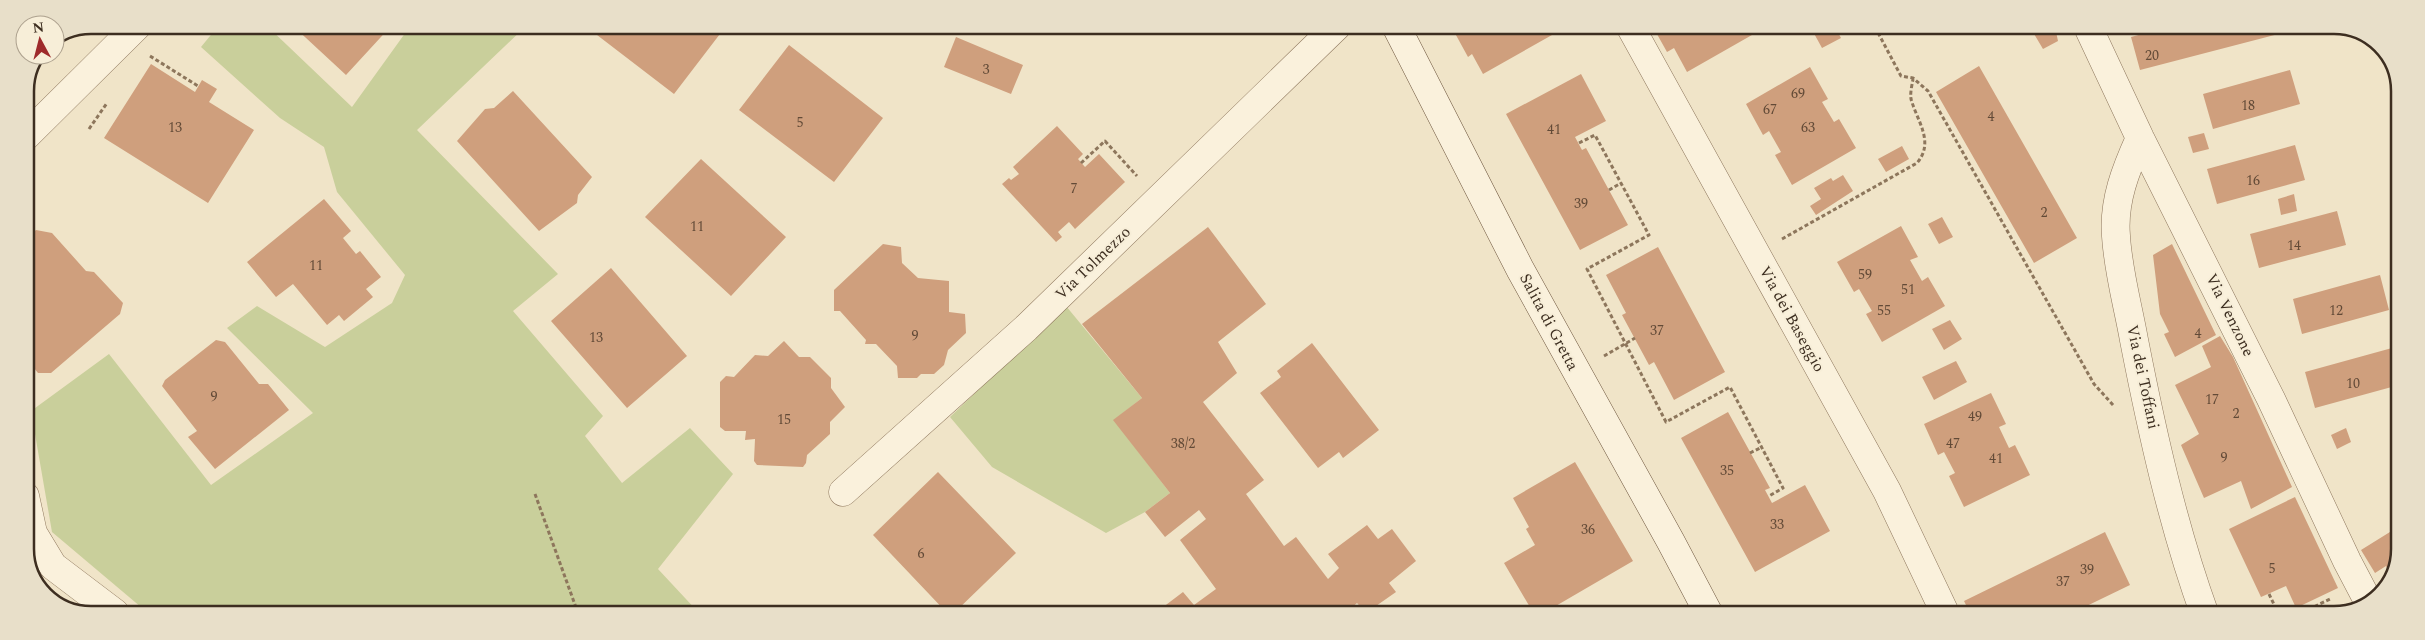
<svg xmlns="http://www.w3.org/2000/svg" width="2425" height="640" font-family="Spectral,serif">
<rect width="100%" height="100%" fill="#f0e4c8"/>
<path fill="#c9cf9b" d="M219,25H266L352,107L411,25H527L417,130L558,274L513,311L603,416L585,436L622,483L690,428L733,474L658,569L699,613H148L52,532L31,411L109,354L211,485L313,413L227,328L257,306L325,347L392,303L405,275L337,192L324,147L280,118L201,47Z
M1066,306L1142,398L1114,420L1170,493L1145,512L1106,533L992,467L950,417Z"/>
<path fill="#cf9f7d" d="M292,25H392L346,75Z
M584,25L718,26L723,30L674,94Z
M1451,26H1568L1483,74L1472,54L1468,57Z
M1653,27H1766L1687,72L1674,48L1667,52Z
M1813,27H1835L1841,38L1822,48L1811,28Z
M2030,27H2055L2058,41L2043,49Z
M2168,27H2298V29L2140,70L2131,37Z
M956,37L1023,65L1011,94L944,67Z
M789,45L883,118L834,182L739,110Z
M151,64L195,92L202,80L217,89L209,102L254,130L208,203L104,138Z
M1979,66L2077,238L2034,263L1936,92Z
M1810,67L1828,99L1822,102L1834,122L1839,119L1856,148L1792,185L1775,155L1781,152L1769,131L1763,135L1746,104Z
M2290,70L2300,104L2213,129L2203,94Z
M1581,74L1606,121L1575,137L1582,150L1586,148L1628,225L1580,250L1506,114Z
M513,91L592,177L578,195L577,203L539,231L457,141L485,109L494,108Z
M1057,126L1083,154L1078,159L1085,167L1099,154L1125,182L1075,229L1069,222L1058,232L1062,237L1056,242L1002,184L1009,178L1011,180L1019,174L1013,167Z
M2204,133L2209,149L2193,153L2188,137Z
M2295,145L2305,180L2217,204L2207,169Z
M1902,146L1909,159L1886,172L1878,159Z
M701,159L786,237L731,296L645,217Z
M1843,175L1853,191L1816,215L1810,206L1821,199L1814,188L1831,178L1833,181Z
M2294,194L2297,211L2281,215L2278,199Z
M324,199L351,231L343,238L356,254L360,251L381,277L366,289L373,297L344,321L339,315L327,325L293,284L276,297L247,262Z
M2337,211L2346,245L2259,268L2250,234Z
M1942,217L1953,237L1939,244L1928,224Z
M1901,226L1918,257L1910,260L1922,281L1928,277L1945,306L1882,342L1866,314L1872,311L1859,289L1854,292L1837,262Z
M1208,227L1266,304L1218,342L1237,373L1203,402L1264,480L1246,494L1284,546L1296,537L1328,579L1339,568L1328,554L1367,525L1378,539L1392,529L1416,561L1389,583L1396,592L1366,613L1357,603L1350,609L1354,614H1154L1183,592L1194,605L1216,589L1180,540L1206,519L1199,510L1165,537L1145,512L1170,493L1113,420L1142,398L1082,324Z
M36,230L52,233L86,271L94,272L123,303L120,314L51,373H38L25,357V239Z
M883,244L901,247L902,263L918,278L949,281V312L965,314L966,333L948,350L944,365L934,374H921L917,378H898L897,366L876,344H865L866,340L840,311H834V290Z
M2172,244L2216,335L2175,357L2164,334L2169,332L2160,314L2153,255Z
M1658,247L1725,372L1674,400L1654,362L1649,365L1622,315L1626,313L1606,275Z
M611,268L687,356L627,408L551,321Z
M2380,275L2389,310L2302,334L2293,299Z
M1950,320L1962,339L1944,350L1932,329Z
M2220,336L2233,357L2292,487L2251,509L2241,481L2204,498L2181,445L2199,434L2175,385L2211,367L2202,346Z
M216,340L225,342L259,384H268L289,410L215,469L188,437L197,431L162,386L165,380Z
M784,341L799,357H810L831,378V388L845,407L830,422V434L807,455L806,463L803,467L757,465L754,461L755,439L745,440L746,431H725L720,427V382L726,376L734,377L755,355L768,356Z
M1312,343L1379,430L1343,458L1339,452L1318,468L1260,393L1281,377L1277,371Z
M2392,348L2399,373V385L2315,408L2305,372Z
M1956,361L1967,382L1934,400L1922,377Z
M1991,393L2006,424L1999,427L2009,448L2015,445L2030,475L1964,507L1949,476L1955,473L1944,452L1938,455L1924,424Z
M1728,412L1770,488L1765,490L1772,503L1805,485L1830,531L1755,572L1681,438Z
M2346,428L2351,442L2337,449L2331,435Z
M1575,462L1633,561L1542,614H1534L1504,563L1535,545L1526,529L1529,527L1513,498Z
M938,472L1016,553L953,614H948L873,535Z
M2295,497L2338,588L2296,608L2286,586L2261,597L2229,529Z
M2398,527V566L2391,576L2386,566L2375,573L2361,550Z
M2105,532L2130,585L2068,615H1971L1964,601Z"/>
<g fill="none" stroke-linecap="round" stroke-linejoin="round">
<defs>
<path id="minor" d="M1630,26L1887,491L1946,615
M2088,27L2140,138L2271,399L2347,561L2369,603
M25,137L138,25
M2140,138C2126,169 2113,201 2116,236C2118,271 2128,306 2134,340C2152,432 2173,527 2205,615
M843,492L1026,328L1337,26
M25,496L33,533L53,566L115,613"/>
<path id="secondary" d="M1396,26L1520,269L1671,542L1709,614"/>
</defs>
<use href="#minor" stroke="#8d765c" stroke-width="29"/>
<use href="#secondary" stroke="#6f573f" stroke-width="29"/>
<path stroke="#8d765c" stroke-width="3" stroke-dasharray="4 2.5" stroke-linecap="butt" d="M1875,27L1901,76L1913,78L1928,91L2094,384L2114,406
M150,56L198,86
M89,129L107,103
M1579,143L1595,135L1649,235L1587,269L1666,422L1730,387L1783,488L1769,496
M1081,163L1105,141L1137,176
M1609,190L1621,183
M1782,239L1917,163C1935,142 1917,121 1911,99C1910,93 1912,85 1913,79
M1604,356L1635,338
M1750,453L1762,447
M535,494L578,613
M2269,594L2279,615
M2297,615L2330,599"/>
<use href="#minor" stroke="#faf1dc" stroke-width="28"/>
<use href="#secondary" stroke="#faf1dc" stroke-width="28"/>
</g>
<g text-anchor="middle" dominant-baseline="central" stroke-width="4" stroke-linejoin="round" paint-order="stroke">
<g font-size="14" fill="#624a37">
<text x="2152" y="55">20</text>
<text x="986" y="69">3</text>
<text x="1798" y="93">69</text>
<text x="2248" y="105">18</text>
<text x="1770" y="109">67</text>
<text x="1991" y="116">4</text>
<text x="800" y="122">5</text>
<text x="175" y="127">13</text>
<text x="1808" y="127">63</text>
<text x="1554" y="129">41</text>
<text x="2253" y="180">16</text>
<text x="1074" y="188">7</text>
<text x="1581" y="203">39</text>
<text x="2044" y="212">2</text>
<text x="697" y="226">11</text>
<text x="2294" y="245">14</text>
<text x="316" y="265">11</text>
<text x="1865" y="274">59</text>
<text x="1908" y="289">51</text>
<text x="1884" y="310">55</text>
<text x="2336" y="310">12</text>
<text x="1657" y="330">37</text>
<text x="2198" y="333">4</text>
<text x="915" y="335">9</text>
<text x="596" y="337">13</text>
<text x="2353" y="383">10</text>
<text x="214" y="396">9</text>
<text x="2212" y="399">17</text>
<text x="2236" y="413">2</text>
<text x="1975" y="416">49</text>
<text x="784" y="419">15</text>
<text x="1183" y="443">38/2</text>
<text x="1953" y="443">47</text>
<text x="2224" y="457">9</text>
<text x="1996" y="458">41</text>
<text x="1727" y="470">35</text>
<text x="1777" y="524">33</text>
<text x="1588" y="529">36</text>
<text x="921" y="553">6</text>
<text x="2272" y="568">5</text>
<text x="2087" y="569">39</text>
<text x="2063" y="581">37</text>
</g>
<g font-size="16" fill="#3d2e20" stroke="#f7eed8">
<text transform="translate(1093 263) rotate(-44)">Via Tolmezzo</text>
<text transform="translate(2230 315) rotate(64)">Via Venzone</text>
<text transform="translate(1792 319) rotate(61)">Via dei Baseggio</text>
<text transform="translate(1549 322) rotate(62)">Salita di Gretta</text>
<text transform="translate(2143 377) rotate(78)">Via dei Toffani</text>
</g>
</g>
<path d="M0 0H2425V640H0ZM91 34H2334A57 57 0 0 1 2391 91V549A57 57 0 0 1 2334 606H91A57 57 0 0 1 34 549V91A57 57 0 0 1 91 34Z" fill="#e8dfc9" fill-rule="evenodd"/>
<path fill="none" stroke="#3d2e20" stroke-width="2.5" d="M91 34H2334A57 57 0 0 1 2391 91V549A57 57 0 0 1 2334 606H91A57 57 0 0 1 34 549V91A57 57 0 0 1 91 34Z"/>
<g transform="translate(40 40) rotate(353)"><circle r="24" fill="#f7eed8" stroke="#ada18e"/>
<path d="M0-4L9 19L0 12L-9 19Z" fill="#9e2a2b"/>
<text y="-8" font-size="14" font-weight="bold" text-anchor="middle" fill="#3d2e20">N</text>
</g>
</svg>
